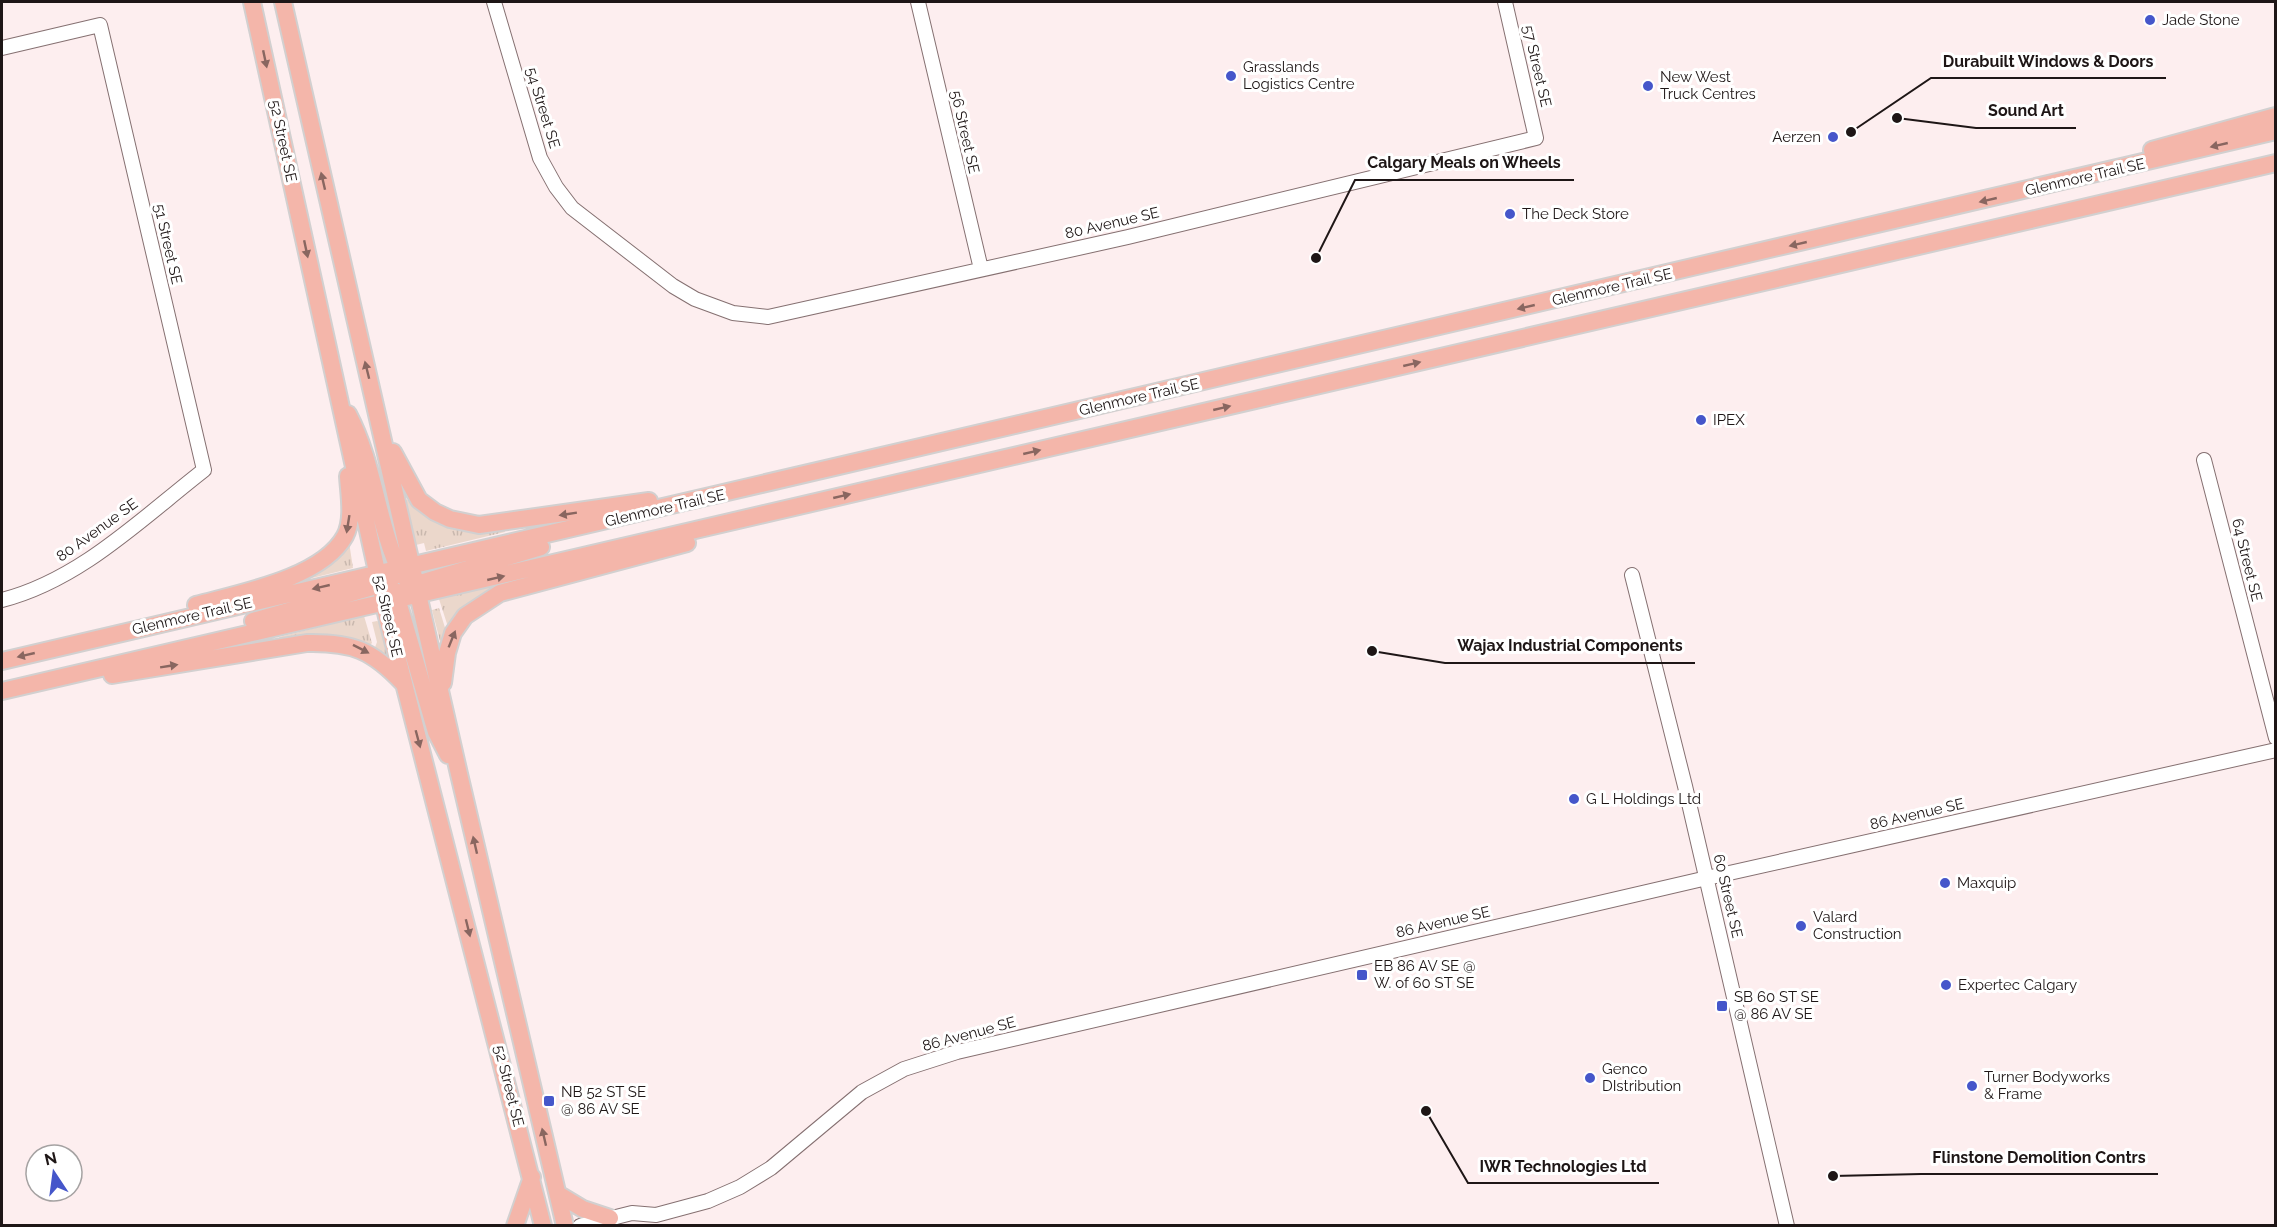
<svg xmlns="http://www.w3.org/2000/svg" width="2277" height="1227" font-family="Raleway,sans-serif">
<defs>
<pattern id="grass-tufts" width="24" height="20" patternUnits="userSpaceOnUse" patternTransform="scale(1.5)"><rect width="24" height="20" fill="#ebd7cb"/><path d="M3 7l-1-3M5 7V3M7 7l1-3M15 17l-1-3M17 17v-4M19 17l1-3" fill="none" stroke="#c9b8ae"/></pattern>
</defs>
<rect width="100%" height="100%" fill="#fdeeef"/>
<path fill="url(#grass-tufts)" d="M410,499L504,528L505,532L426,551L424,543L416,545L406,500Z
M349,542L353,568L308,579L307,574Z
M494,586L495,590L448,627L439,599Z
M439,608L446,631L444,640L440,641L432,610Z
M364,616L372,643L368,647L280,641L279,637Z
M377,621L379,622L389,660L374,650L377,642L372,622Z"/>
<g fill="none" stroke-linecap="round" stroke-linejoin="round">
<defs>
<path id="minor" d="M494,2L540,158L556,187L572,208L673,286L695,299L733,313L768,317L1128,237L1536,138L1505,2
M918,2L981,269
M2,48L100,25L204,470C141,519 80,580 2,600
M2204,460L2276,738
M1632,575L1685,786L1787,1226
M580,1226L632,1213L656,1215L708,1201L740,1187L771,1168L862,1092L904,1069L957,1052L1707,878L2276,750"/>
<path id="major" d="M252,2L387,617L543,1226
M283,2L459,774L565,1226
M2152,150L2276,116
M348,414C375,465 377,525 402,576
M393,452L419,500L435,512L450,519L479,525L649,501
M407,587L541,547
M395,591L436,732L448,755
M196,605C240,593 322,578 345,536C354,519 349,494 348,476
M253,621L390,582
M2,661L2276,131
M112,675L307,643C352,642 372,650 403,683
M443,683L447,653L453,633L465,616L500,593L687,543
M2,691L2276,163
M558,1194L583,1209L610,1218
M515,1226L532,1177"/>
</defs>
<use href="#minor" stroke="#857071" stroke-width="16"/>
<use href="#major" stroke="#d2d0d0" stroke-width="20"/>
<use href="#minor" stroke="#fff" stroke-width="14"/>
<use href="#major" stroke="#f4b6aa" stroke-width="16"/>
</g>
<defs><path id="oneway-solid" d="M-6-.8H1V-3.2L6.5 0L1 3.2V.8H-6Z" transform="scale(1.5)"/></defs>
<g fill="#896660">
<use href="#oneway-solid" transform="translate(265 59) rotate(78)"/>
<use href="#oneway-solid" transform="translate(2219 145) rotate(167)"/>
<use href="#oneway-solid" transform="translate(323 181) rotate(-103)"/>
<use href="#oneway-solid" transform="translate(1988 200) rotate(167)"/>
<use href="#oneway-solid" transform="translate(1798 244) rotate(167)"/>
<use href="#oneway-solid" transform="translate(306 249) rotate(78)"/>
<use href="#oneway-solid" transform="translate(1526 307) rotate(167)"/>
<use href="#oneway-solid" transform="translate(1412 364) rotate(-13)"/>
<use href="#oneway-solid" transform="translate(367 370) rotate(-104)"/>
<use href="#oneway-solid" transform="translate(1222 408) rotate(-13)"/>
<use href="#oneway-solid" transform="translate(1032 452) rotate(-13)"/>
<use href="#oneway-solid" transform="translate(842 496) rotate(-13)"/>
<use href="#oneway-solid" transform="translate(568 514) rotate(171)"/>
<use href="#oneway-solid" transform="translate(348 524) rotate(99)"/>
<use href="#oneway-solid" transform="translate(496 578) rotate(-13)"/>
<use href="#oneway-solid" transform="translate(321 587) rotate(167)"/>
<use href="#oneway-solid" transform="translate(452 639) rotate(-68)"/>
<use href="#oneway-solid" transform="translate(361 649) rotate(27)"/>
<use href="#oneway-solid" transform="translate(26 655) rotate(167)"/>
<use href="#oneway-solid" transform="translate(169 666) rotate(-9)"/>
<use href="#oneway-solid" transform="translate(418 739) rotate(75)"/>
<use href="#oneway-solid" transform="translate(475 845) rotate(-103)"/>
<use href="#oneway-solid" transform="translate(468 928) rotate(76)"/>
<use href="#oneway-solid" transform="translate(544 1137) rotate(-103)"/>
</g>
<g fill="#4556ca" stroke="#fff" stroke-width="2">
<circle cx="2150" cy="20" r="6"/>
<circle cx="1231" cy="76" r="6"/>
<circle cx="1648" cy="86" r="6"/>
<circle cx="1833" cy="137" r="6"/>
<circle cx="1510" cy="214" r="6"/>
<circle cx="1701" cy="420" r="6"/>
<circle cx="1574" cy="799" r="6"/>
<circle cx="1945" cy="883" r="6"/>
<circle cx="1801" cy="926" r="6"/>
<rect x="1356" y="969" width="12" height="12" rx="3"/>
<circle cx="1946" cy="985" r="6"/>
<rect x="1716" y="1000" width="12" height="12" rx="3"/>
<circle cx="1590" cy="1078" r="6"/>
<circle cx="1972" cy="1086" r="6"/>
<rect x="543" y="1095" width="12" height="12" rx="3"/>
</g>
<g text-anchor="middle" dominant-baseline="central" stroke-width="6" stroke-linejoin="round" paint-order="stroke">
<g font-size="15" fill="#1e1616" stroke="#fff" text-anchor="start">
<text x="2162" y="20">Jade Stone</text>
<text x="1243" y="67">Grasslands<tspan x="1243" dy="17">Logistics Centre</tspan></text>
<text x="1660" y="77">New West<tspan x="1660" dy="17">Truck Centres</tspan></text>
<text x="1821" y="137" text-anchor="end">Aerzen</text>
<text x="1522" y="214">The Deck Store</text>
<text x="1713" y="420">IPEX</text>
<text x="1586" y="799">G L Holdings Ltd</text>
<text x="1957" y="883">Maxquip</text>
<text x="1813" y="917">Valard<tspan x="1813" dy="17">Construction</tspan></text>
<text x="1374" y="966">EB 86 AV SE @<tspan x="1374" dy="17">W. of 60 ST SE</tspan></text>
<text x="1958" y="985">Expertec Calgary</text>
<text x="1734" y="997">SB 60 ST SE<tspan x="1734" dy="17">@ 86 AV SE</tspan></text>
<text x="1602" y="1069">Genco<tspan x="1602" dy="17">DIstribution</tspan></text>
<text x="1984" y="1077">Turner Bodyworks<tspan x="1984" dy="17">&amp; Frame</tspan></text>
<text x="561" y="1092">NB 52 ST SE<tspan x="561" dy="17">@ 86 AV SE</tspan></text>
</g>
<g font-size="15" fill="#1e1616" stroke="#fff">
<text transform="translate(1537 66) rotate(77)">57 Street SE</text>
<text transform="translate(543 108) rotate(73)">54 Street SE</text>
<text transform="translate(965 132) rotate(77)">56 Street SE</text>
<text transform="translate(283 141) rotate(78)">52 Street SE</text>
<text transform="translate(2085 177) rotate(-13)">Glenmore Trail SE</text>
<text transform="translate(1112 223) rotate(-13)">80 Avenue SE</text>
<text transform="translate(168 244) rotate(77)">51 Street SE</text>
<text transform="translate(1612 287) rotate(-13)">Glenmore Trail SE</text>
<text transform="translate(1139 397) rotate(-13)">Glenmore Trail SE</text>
<text transform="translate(665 508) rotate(-13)">Glenmore Trail SE</text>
<text transform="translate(97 530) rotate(-36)">80 Avenue SE</text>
<text transform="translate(2247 560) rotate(76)">64 Street SE</text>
<text transform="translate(192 616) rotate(-13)">Glenmore Trail SE</text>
<text transform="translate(388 616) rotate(77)">52 Street SE</text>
<text transform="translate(1917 814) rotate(-13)">86 Avenue SE</text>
<text transform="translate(1728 896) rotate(77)">60 Street SE</text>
<text transform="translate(1443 922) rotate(-13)">86 Avenue SE</text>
<text transform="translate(969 1034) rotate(-15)">86 Avenue SE</text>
<text transform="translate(509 1086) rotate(76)">52 Street SE</text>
</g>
</g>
<path fill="none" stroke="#1e1616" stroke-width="2" d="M1851 132L1931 78H2166M1897 118L1976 128H2076M1316 258L1355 180H1574M1372 651L1445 663H1695M1833 1176L1921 1174H2158M1426 1111L1468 1183H1659"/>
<g fill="#1e1616" stroke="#fff" stroke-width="2">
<circle cx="1851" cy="132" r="6"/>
<circle cx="1897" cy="118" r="6"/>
<circle cx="1316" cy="258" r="6"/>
<circle cx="1372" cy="651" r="6"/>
<circle cx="1833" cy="1176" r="6"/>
<circle cx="1426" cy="1111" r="6"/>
</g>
<g font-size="16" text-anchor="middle" font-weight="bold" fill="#1e1616" stroke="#fff" stroke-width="6" stroke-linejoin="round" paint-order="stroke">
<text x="2048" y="67">Durabuilt Windows &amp; Doors</text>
<text x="2026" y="116">Sound Art</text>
<text x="1464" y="168">Calgary Meals on Wheels</text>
<text x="1570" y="651">Wajax Industrial Components</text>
<text x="2039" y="1163">Flinstone Demolition Contrs</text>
<text x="1563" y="1172">IWR Technologies Ltd</text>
</g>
<rect width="2277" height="1227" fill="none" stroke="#1e1616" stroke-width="6"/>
<g transform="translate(54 1173) rotate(347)"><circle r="28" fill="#ffffff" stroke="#a5a2a2" stroke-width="1.5"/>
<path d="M0-4.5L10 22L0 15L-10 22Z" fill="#4556ca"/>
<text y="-9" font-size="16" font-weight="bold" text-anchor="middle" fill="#1e1616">N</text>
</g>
</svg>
